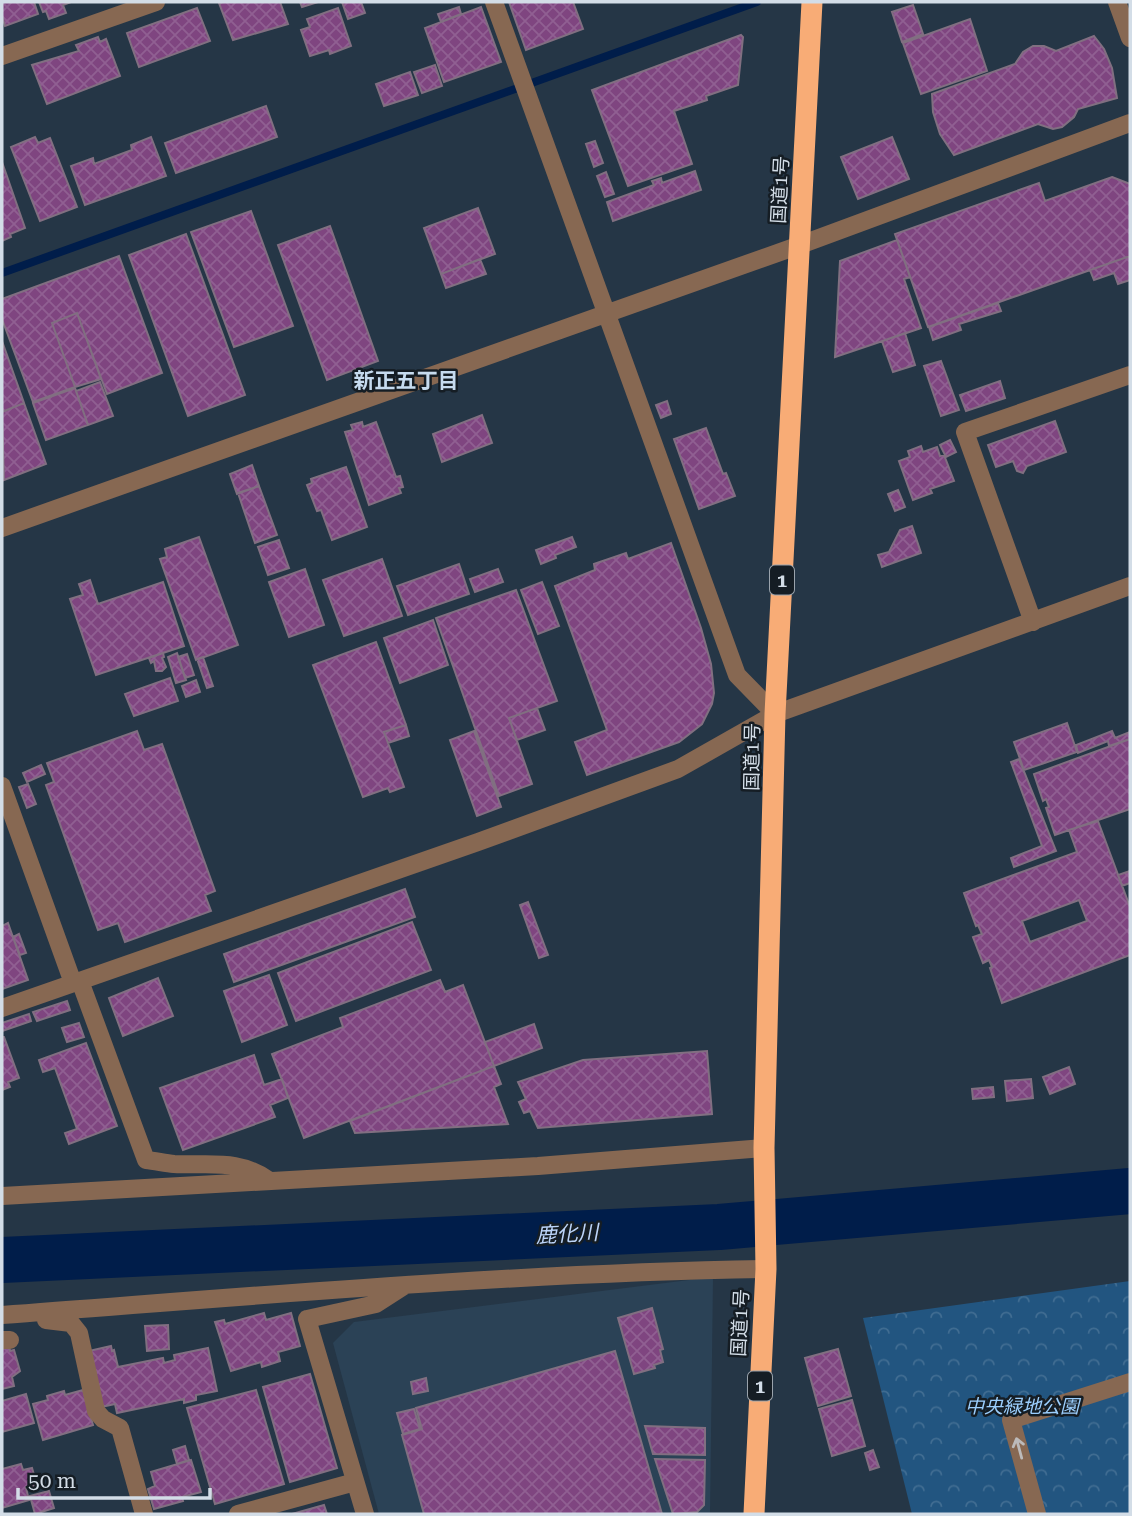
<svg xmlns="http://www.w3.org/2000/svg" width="1132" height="1516" font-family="'Roboto Serif','Noto Sans JP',serif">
<defs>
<pattern id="park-crowns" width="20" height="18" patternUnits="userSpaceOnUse" patternTransform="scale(1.75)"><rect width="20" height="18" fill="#225580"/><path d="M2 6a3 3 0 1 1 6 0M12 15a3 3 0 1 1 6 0" fill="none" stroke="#416d92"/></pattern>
<pattern id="building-cross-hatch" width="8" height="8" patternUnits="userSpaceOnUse" patternTransform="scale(1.75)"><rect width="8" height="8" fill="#7f4580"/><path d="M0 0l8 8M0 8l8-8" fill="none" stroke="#905f92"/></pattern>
</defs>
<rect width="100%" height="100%" fill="#253646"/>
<path fill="#2b4256" d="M713,1277L710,1514H379L333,1343L354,1322Z"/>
<path fill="url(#park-crowns)" d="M1130,1281V1514H912L863,1318Z"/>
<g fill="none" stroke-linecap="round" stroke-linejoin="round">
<path stroke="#001d4a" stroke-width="8" d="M2,273L757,2"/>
<path stroke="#001d4a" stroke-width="46" d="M2,1260L719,1227L1130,1191"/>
</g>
<path fill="url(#building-cross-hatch)" stroke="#816f81" stroke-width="2" fill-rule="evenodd" d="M2,2H34L38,14L5,26L2,16Z
M39,2H71L63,5L66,13L49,19L46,11L43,12Z
M224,2H280L288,24L233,40L219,3Z
M300,2H318L302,7Z
M342,2H361L365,13L348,19Z
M509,2H573L583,29L526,50Z
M913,5L923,34L902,42L892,12Z
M459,7L461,14L441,22L438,14Z
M481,7L501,62L444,82L425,28Z
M197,8L210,41L139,67L127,33Z
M338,8L351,46L330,54L329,50L310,56L301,30L310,27L307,19Z
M970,19L987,71L921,94L903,43Z
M741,35L743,37L738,85L706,96L707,100L674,111L692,164L628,186L592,90Z
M1094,36L1104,49L1112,68L1117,98L1078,109L1074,117L1062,127L1053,129L1038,124L954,155L940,134L933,112L932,94L1015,64L1023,52L1033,46H1044L1056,51Z
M98,37L100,42L106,39L120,76L47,104L32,65L79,51L76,45Z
M435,65L442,86L422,93L414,72Z
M410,72L418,95L384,106L376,84Z
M266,106L277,137L176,173L165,143Z
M35,137L38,143L50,138L77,207L40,221L11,147Z
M151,137L166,176L85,205L71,166L93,158L94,164L132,150L131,145Z
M892,137L909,179L858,199L841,157Z
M595,141L603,163L594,167L586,144Z
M2,162L25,228L10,234L11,237L2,241Z
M695,171L701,190L613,221L607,202L654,185L652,181L661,178L662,183Z
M606,172L614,194L605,197L597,176Z
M1112,177L1130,184V256L928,327L895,234L1039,183L1045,201Z
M478,208L495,254L441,274L424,228Z
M251,211L293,326L234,347L191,232Z
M330,226L378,361L327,380L278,245Z
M186,234L245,395L188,416L129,255Z
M897,240L910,277L904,279L921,328L835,357L840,261Z
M119,256L162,373L107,394L77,313L52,323L75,387L33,402L2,319V299Z
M1130,256V280L1118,284L1114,273L1094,280L1090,270Z
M480,259L486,274L446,288L441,274Z
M998,303L1001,311L959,324L961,330L933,340L929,327Z
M77,313L101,379L75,387L52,323Z
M905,333L915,365L893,372L882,341Z
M2,341L24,403L2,412Z
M941,361L959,410L941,416L924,366Z
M1000,381L1005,398L966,411L960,395Z
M100,382L113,416L88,425L76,391Z
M75,388L88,425L46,440L33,403Z
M667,401L671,414L661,418L656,405Z
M24,403L46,464L4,480L2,412Z
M482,415L492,443L442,462L433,434Z
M1055,421L1066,452L1027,466L1023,473L1017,471L1013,461L996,467L988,445Z
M362,422L363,427L376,422L396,477L400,476L403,487L399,488L401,493L369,505L345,432L353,430L351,425Z
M706,428L723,474L726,473L735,496L699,509L674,439Z
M950,440L956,452L946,457L940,445Z
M921,446L923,452L937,447L940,456L944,455L954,481L930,489L932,493L913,500L899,461L910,457L908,451Z
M252,465L259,486L237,494L230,474Z
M346,467L367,527L332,540L321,510L317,511L307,485L312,483L311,479Z
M259,486L277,535L255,543L238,493Z
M898,490L905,507L895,511L888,494Z
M912,526L921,553L882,567L878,555L889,552L900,530Z
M199,537L238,645L196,660L160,559L167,557L165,549Z
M572,537L576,547L555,555L556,558L541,564L536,550Z
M279,540L289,568L268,575L258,547Z
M671,543L701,628L711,664L714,693L712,704L702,724L679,742L587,775L575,742L607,730L555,586L595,570L594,564L626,553L628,559Z
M382,559L402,616L344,636L323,580Z
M459,564L469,594L408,615L397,586Z
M305,569L324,625L289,637L269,582Z
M498,569L503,582L475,592L470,579Z
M90,580L98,604L163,582L184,646L96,675L70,599L83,595L79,584Z
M542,582L559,626L538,634L521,590Z
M516,590L557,701L509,718L532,784L499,796L436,618Z
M433,620L448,665L400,683L384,638Z
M376,642L406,725L384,732L404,787L390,792L388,788L363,797L313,665Z
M163,653L164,657L162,658L166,667L162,671H156L154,661L151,663L149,658Z
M177,653L186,680L176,683L168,657Z
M187,654L194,675L185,678L178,657Z
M203,657L213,686L207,688L197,659Z
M170,678L178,701L134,716L125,694Z
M196,680L200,692L186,697L182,686Z
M537,708L545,730L517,740L509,718Z
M1067,723L1077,752L1024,770L1014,742Z
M406,725L409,736L388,743L384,732Z
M137,731L144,750L162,744L215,891L205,895L211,911L125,942L118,923L98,930L46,785L54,782L47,763Z
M474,731L501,807L477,816L450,740Z
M1112,731L1115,738L1130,732V739L1109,746L1108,741L1078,753L1076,745Z
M1130,739V809L1055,835L1046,808L1049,807L1046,799L1043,801L1034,774Z
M1019,759L1056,851L1014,867L1011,858L1042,846L1011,762Z
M41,765L45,774L27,782L23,773Z
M28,784L36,804L27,808L19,787Z
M1098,821L1130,907V955L1002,1003L990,968L992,967L989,960L983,963L973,937L982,934L978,925L976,926L964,893L1077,852L1069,830ZM1079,900L1087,921L1030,942L1022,921Z
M1130,871V883L1122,886L1118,875Z
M405,889L415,917L234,982L224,954Z
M528,902L548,955L539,958L520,905Z
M412,922L431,970L296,1021L278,973Z
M8,923L28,980L2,989V926Z
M19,934L26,953L20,955L13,937Z
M269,975L287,1025L242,1042L224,991Z
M158,978L173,1016L123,1036L109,998Z
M440,980L445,992L463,985L494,1066L304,1138L272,1054L343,1027L340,1018Z
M67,1001L70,1010L37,1021L33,1012Z
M29,1014L31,1021L2,1031V1023Z
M79,1023L84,1037L67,1042L62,1028Z
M534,1024L542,1048L494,1066L485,1042Z
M2,1037H4L19,1078L8,1082L10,1087L2,1090Z
M86,1043L117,1126L69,1144L65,1133L77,1129L55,1068L43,1072L39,1060Z
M707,1051L712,1114L538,1128L530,1111L524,1113L519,1102L526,1099L518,1082L583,1060Z
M254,1055L264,1085L282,1079L288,1098L270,1105L275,1117L183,1150L160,1088Z
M494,1066L501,1084L494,1087L508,1124L355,1133L350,1121Z
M1069,1067L1075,1084L1050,1094L1043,1077Z
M1031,1079L1033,1098L1007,1101L1005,1081Z
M993,1087L994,1097L973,1099L972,1089Z
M652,1308L663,1349L660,1350L663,1362L654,1365L655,1368L634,1374L618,1318Z
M264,1313L266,1320L291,1313L300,1346L278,1352L280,1361L262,1367L261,1362L231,1371L215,1322L224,1320L225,1324Z
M168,1325L169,1349L147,1351L145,1326Z
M111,1346L112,1351L114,1350L118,1367L163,1358L164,1363L175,1360L174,1355L208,1348L217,1391L196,1395V1400L184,1403V1399L117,1413L115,1404L101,1407L89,1351Z
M9,1347L10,1351L14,1350L20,1371L12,1377L14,1386L2,1389V1349Z
M838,1349L851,1396L818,1406L805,1358Z
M615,1351L662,1514H424L402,1435L422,1429L416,1408Z
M310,1374L337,1468L290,1482L263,1387Z
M426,1378L428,1391L413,1394L411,1382Z
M83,1390L93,1425L43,1440L33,1404L48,1400L47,1396L64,1391L65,1395Z
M256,1390L284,1484L215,1504L187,1408Z
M26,1394L34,1423L2,1432V1401Z
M852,1400L865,1446L832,1456L819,1409Z
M414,1409L420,1429L403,1434L397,1413Z
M645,1426L705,1428V1455L653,1454Z
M185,1446L189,1460L177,1464L173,1450Z
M873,1450L879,1467L870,1470L865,1453Z
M655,1459L705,1460L704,1505L697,1512L673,1514Z
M191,1460L201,1492L182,1497L183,1501L154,1509L148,1489L155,1486L151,1472Z
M21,1464L23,1470L32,1468L37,1485L26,1488L29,1500L2,1508V1469Z
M49,1491L54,1508L35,1514L30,1496Z
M324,1505L327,1514H292Z"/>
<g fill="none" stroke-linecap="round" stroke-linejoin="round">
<path stroke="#876852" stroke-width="18" d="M494,2L737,675L775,714
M1117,2L1130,38
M2,56L156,2
M2,528L800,245L1130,123
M1033,622L965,432L1130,375
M2,786L73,983
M80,981L146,1160C155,1161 165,1163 174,1164C210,1166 238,1158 270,1181
M2,1008L478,842L678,769L775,714L1130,586
M2,1196L538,1166L764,1148
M2,1315C256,1296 511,1273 766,1269
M46,1320L71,1323L79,1333L96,1411L103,1419L120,1428L144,1514
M2,1340H10
M238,1514L355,1482
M365,1514L307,1319L376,1304L404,1286
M1037,1514L1011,1420L1130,1382"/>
<path stroke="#f8ac76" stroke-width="21" d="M754,1514L766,1269L764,1148L775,714L812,2"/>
</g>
<defs><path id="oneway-shaft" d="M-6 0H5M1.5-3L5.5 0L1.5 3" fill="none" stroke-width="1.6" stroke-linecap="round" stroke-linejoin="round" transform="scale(1.75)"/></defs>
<use stroke="#bcbaba" href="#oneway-shaft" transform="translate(1019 1448) rotate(-105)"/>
<g text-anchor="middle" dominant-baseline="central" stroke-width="5" stroke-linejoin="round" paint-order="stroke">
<g fill="#151d24" stroke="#9aa3ac" stroke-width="2">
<rect x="770" y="565.5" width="24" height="29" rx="5"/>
<rect x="748" y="1371.5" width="24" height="29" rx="5"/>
</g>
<g font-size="18" font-weight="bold" fill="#d3dde7">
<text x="782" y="580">1</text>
<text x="760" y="1386">1</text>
</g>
<g font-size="19" fill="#d3dde7" stroke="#151d24">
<text transform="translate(780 190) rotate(-87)">国道1号</text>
<text transform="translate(752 757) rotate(-89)">国道1号</text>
<text transform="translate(740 1323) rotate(-87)">国道1号</text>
</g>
<g font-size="19" font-style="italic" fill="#9bcefd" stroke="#151d24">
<text x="1022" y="1406">中央緑地公園</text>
</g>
<g font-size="21" font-weight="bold" fill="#c6dbef" stroke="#151d24">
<text x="406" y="381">新正五丁目</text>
</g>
<g font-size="21" font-style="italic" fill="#bcd4f9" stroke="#151d24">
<text transform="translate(567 1234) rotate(-3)">鹿化川</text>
</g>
</g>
<rect width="1132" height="1516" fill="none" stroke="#d3dde7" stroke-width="7"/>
<path d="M18 1488v10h192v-10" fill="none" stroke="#d3dde7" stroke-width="3.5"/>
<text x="28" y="1488" font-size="21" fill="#d3dde7" stroke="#151d24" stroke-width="5" paint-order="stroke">50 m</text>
</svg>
